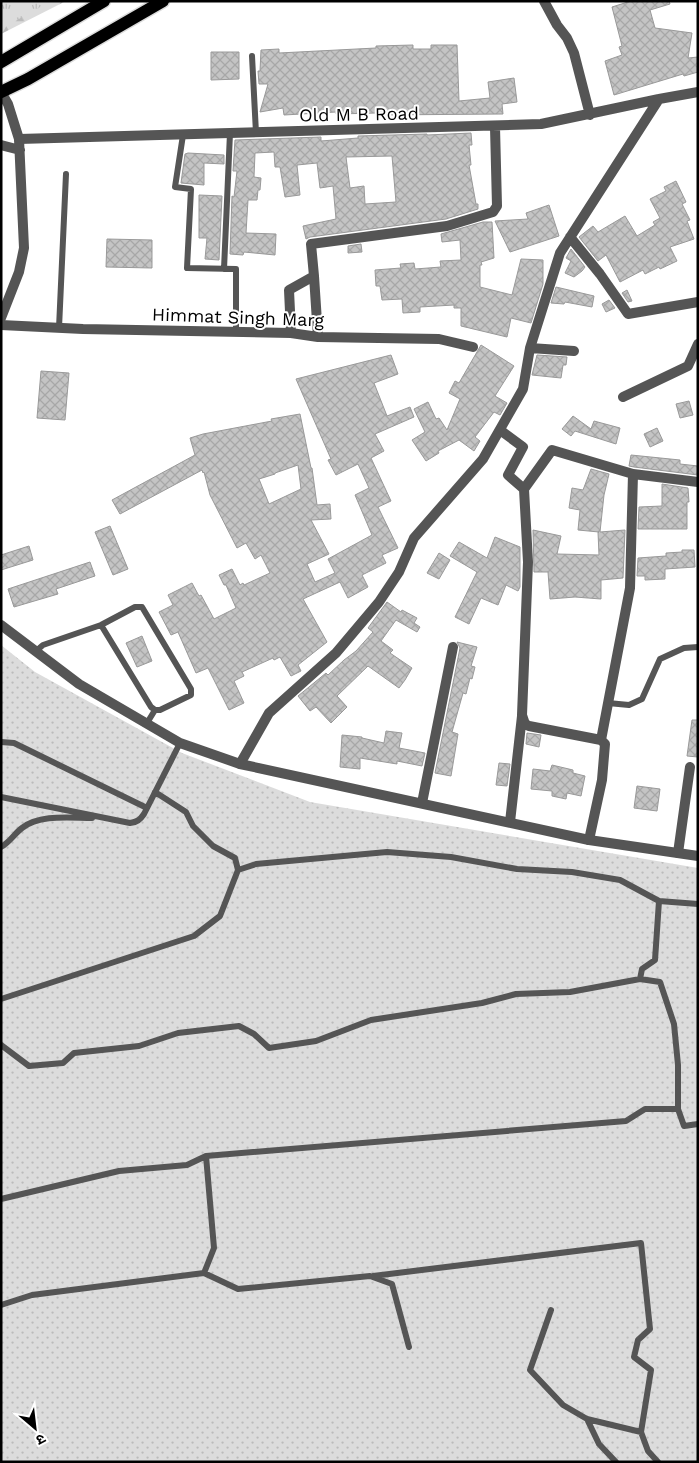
<svg xmlns="http://www.w3.org/2000/svg" width="699" height="1463" font-family="'Work Sans','Noto Sans Devanagari',sans-serif">
<defs>
<pattern id="grass-dots" width="8" height="8" patternUnits="userSpaceOnUse" patternTransform="scale(1.25)"><rect width="8" height="8" fill="#dcdcdc"/><path d="M2 2h.1M6 6h.1" fill="none" stroke="#bbb" stroke-width="1.8" stroke-linecap="round"/></pattern>
<pattern id="forest-firs" width="22" height="20" patternUnits="userSpaceOnUse" patternTransform="scale(1.25)"><rect width="22" height="20" fill="#dcdcdc"/><path d="M5 1l3.5 6h-7zM16 11l3.5 6h-7z" fill="#bbb"/></pattern>
<pattern id="park-tufts" width="24" height="20" patternUnits="userSpaceOnUse" patternTransform="scale(1.25)"><rect width="24" height="20" fill="#dcdcdc"/><path d="M3 7l-1-3M5 7V3M7 7l1-3M15 17l-1-3M17 17v-4M19 17l1-3" fill="none" stroke="#bbb"/></pattern>
<pattern id="building-cross-hatch" width="8" height="8" patternUnits="userSpaceOnUse" patternTransform="scale(1.25)"><rect width="8" height="8" fill="#c4c4c4"/><path d="M0 0l8 8M0 8l8-8" fill="none" stroke="#a7a7a7"/></pattern>
</defs>
<rect width="100%" height="100%" fill="#fff"/>
<path fill="url(#grass-dots)" d="M1,645L35,672L182,753L310,802L698,868V1462H1Z"/>
<path fill="url(#forest-firs)" d="M1,1H66L1,34Z"/>
<path fill="url(#park-tufts)" d="M1,1H51L1,29Z"/>
<path fill="url(#building-cross-hatch)" stroke="#999" fill-rule="evenodd" d="M631,1H669L670,4L650,10L655,28L692,33L688,58L698,57V72L684,76L683,74L614,95L605,61L622,55L619,47L622,46L612,7Z
M413,45V49H431V45H457L459,101L490,98L488,82L514,78L517,102L502,104L503,114L377,115V113L336,114V112L284,115L283,108L260,112L268,84H259L258,71H260L261,50L279,49V53L376,48V46Z
M211,52H239V79L211,80Z
M471,133L472,145H469L471,165H469L476,204H478V209L446,219L310,237L306,239L303,226L336,219L333,186L320,188L317,163L297,165L300,195L285,197L280,167H275L274,152L255,153L254,177L261,178L260,190H258L257,200H248L246,233L276,234L275,255L244,252L243,255L230,254L232,196L234,197L237,171H233L235,140L321,137V141L358,138V136L427,134V135ZM392,156L396,202L365,204L364,186L350,188L346,157Z
M188,153L224,155V164L204,163V185L181,183L185,154Z
M676,181L686,202L682,204L690,220L687,221L694,239L670,247L677,261L660,269L659,267L645,274L643,270L620,282L606,255L598,261L579,237L593,226L598,232L625,216L637,236L655,225L653,222L660,218L650,199L666,191L664,187Z
M199,195L222,196L219,260L205,259L207,238H199Z
M549,205L559,236L510,252L495,221L528,219L526,213Z
M483,222H492L494,258L481,262L482,265H480V287L512,295L521,259L543,260V284L531,323L511,318L507,337L461,326V308H454V305L420,307V312L403,313L402,299L382,300L380,286H376L375,270L401,268L400,264L414,263L415,269L441,267L440,261L461,260L460,240L442,242L441,234Z
M107,239L152,240V268L106,267Z
M361,244L362,252L348,253V246Z
M571,249L585,267L582,271L574,277L565,273L571,261L566,258Z
M556,287L594,296L592,307L565,302L564,304L551,303Z
M627,290L632,301L628,302L622,293Z
M609,300L615,308L606,312L602,304Z
M481,345L514,366L495,396L507,403L500,415L494,412L475,437L480,441L474,451L459,440L438,451L439,453L426,461L412,440L425,432L414,409L428,402L436,419L439,418L447,430L460,399L449,393L455,381L459,383Z
M391,355L398,374L374,383L387,416L410,407L414,417L375,434L384,451L371,458L391,501L378,507L398,548L382,555L386,563L362,575L368,587L348,598L340,582L303,599L327,642L298,665L301,671L291,676L280,657L274,660L273,658L242,672L244,676L234,681L244,703L229,710L208,668L196,673L178,632L171,635L159,612L173,605L168,595L192,583L199,596L201,595L214,619L236,608L226,585H224L219,575L232,569L240,585L243,583L244,585L270,573L261,555L255,559L246,543L237,548L210,495L204,472L203,473L202,470L120,514L112,500L195,455L190,438L203,434L272,421L271,419L300,414L311,468H312L317,505L330,504L331,519L311,520L329,554L307,564L315,582L335,573L328,559L372,535L355,495L369,488L358,464L336,475L328,460L331,459L296,379ZM298,465L301,489L269,504L259,479L275,474V473Z
M537,355L567,357L566,365H563L561,378L532,375Z
M41,371L69,373L65,420L37,418Z
M689,401L693,415L680,418L676,404Z
M573,416L591,429L594,421L620,428L616,444L575,431L571,436L562,429Z
M657,428L663,441L650,447L644,434Z
M631,455L680,460V464L698,466V475L634,467L629,466Z
M591,469L609,474L604,495L600,532L625,530L623,578L601,580V599L575,597L550,599L548,572H534L533,530L561,536L557,554L599,555L598,532H599L578,530L580,510L569,508L572,488L583,490Z
M662,484L688,488L689,502H687V529H638L639,507L662,506Z
M110,526L128,569L113,575L95,532Z
M495,537L520,547V587L518,591L506,585L498,605L481,598L469,624L455,617L477,572L450,556L459,542L487,558Z
M29,546L33,560L1,570V555Z
M682,550H694L695,567L665,569V579L645,580V576H637L638,558L666,556V553L682,552Z
M439,553L450,560L439,579L427,573Z
M90,562L95,576L56,589L58,594L14,607L8,589Z
M387,602L401,612L402,610L417,618L414,623L420,627L417,632L396,620L381,641L393,650L390,653L412,668L405,680L399,688L368,666L337,696L347,707L331,723L316,707L310,711L298,696L326,673L328,675L344,660L356,651L373,632L368,628Z
M142,636L152,661L137,667L126,643Z
M457,642L477,647L471,666L475,667L472,679L470,678L466,694L463,693L452,732L458,734L451,776L435,773L460,648Z
M692,720H698V757L687,756Z
M386,731L402,733L399,748L425,753L422,766L397,761V764L360,758V769L340,767L342,735L362,737V738L384,743Z
M527,733L541,735L539,747L526,744Z
M499,763L510,764L507,786L496,785Z
M552,765L573,770V773L585,776L581,796L567,793L566,799L552,796V791L531,789L533,769L550,771Z
M637,786L660,789L657,811L634,808Z"/>
<g fill="none" stroke-linecap="round" stroke-linejoin="round">
<defs>
<path id="primary" d="M1,62L104,1
M1,92L28,79L163,1"/>
</defs>
<use href="#primary" stroke="#dbdbdb" stroke-width="15"/>
<path stroke="#555" stroke-width="6" d="M252,56L256,133
M183,135L175,187L191,189L187,268L236,269V332
M224,269L230,133
M59,328L66,174
M36,651L43,645L101,625L135,607H142L191,689V695L160,710H155L151,707L101,625
M608,703L629,705L642,699L660,659L684,648L698,647
M147,723L155,710
M1,742L14,743L147,808
M1,797L130,823C137,822 140,820 144,814L180,743
M1,847C10,842 14,834 22,828C40,814 70,818 92,818
M659,901L698,904
M1,999L194,936L220,916L238,870L235,858L213,846L193,826L186,812L155,792
M1,1045L29,1066L63,1063L74,1053L139,1046L178,1033L239,1026L254,1034L269,1048L316,1041L371,1020L482,1003L516,994L570,992L640,979L642,969L655,960L659,901L620,880L572,872L517,869L451,857L387,852L256,864L238,870
M678,1109L684,1126L698,1124
M206,1156L626,1121L645,1109H678V1065L674,1024L660,982L640,979
M1,1199L119,1171L187,1165L206,1156L214,1248L204,1273L238,1289L370,1276L392,1284L409,1347
M373,1276L641,1243L650,1329L638,1340L634,1357L651,1370L641,1432L648,1451L658,1462
M1,1305L32,1295L204,1273
M551,1310L530,1370L563,1405L587,1419L641,1432
M587,1419L599,1444L616,1462"/>
<path stroke="#555" stroke-width="10" d="M544,1L557,25L567,38L574,53L590,115
M19,139L541,124L659,99L698,92
M570,237L600,274L628,314L698,302
M314,276L318,337
M1,325L83,329L291,333L318,337L439,339L473,347
M291,333L289,290L314,276L311,244L447,226L493,212L497,206L495,127
M530,348L574,351
M623,397L688,366L698,344
M500,430L523,447L508,475L524,489
M601,740L630,588L633,474L698,482
M240,764L269,713L336,653L379,602L399,572L414,538L483,459L523,389L530,348L560,253L659,99
M422,803L453,647
M510,822L522,716
M589,840L602,780L605,744L601,740L529,726L525,724L522,715L528,562L524,489L552,450L633,474
M678,853L690,767"/>
<path stroke="#555" stroke-width="10" d="M1,92L8,104L19,139L24,248L19,272L1,318
M1,145L20,150
M1,625L79,684L180,743L240,764L589,840L698,856"/>
<use href="#primary" stroke="#000" stroke-width="12"/>
</g>
<g text-anchor="middle" dominant-baseline="central" stroke-width="4" stroke-linejoin="round" paint-order="stroke">
<g font-size="18" fill="#000" stroke="#fff">
<text transform="translate(359 114) rotate(-1)">Old M B Road</text>
<text transform="translate(238 317) rotate(2)">Himmat Singh Marg</text>
</g>
</g>
<rect width="699" height="1463" fill="none" stroke="#000000" stroke-width="5"/>
<g transform="translate(35 1428) rotate(152)" stroke="#ffffff" stroke-width="4" paint-order="stroke">
<path d="M0-4L9 19L0 12L-9 19Z" fill="#000000"/>
<text y="-8" font-size="14" font-weight="bold" text-anchor="middle" fill="#000000">उ</text>
</g>
</svg>
